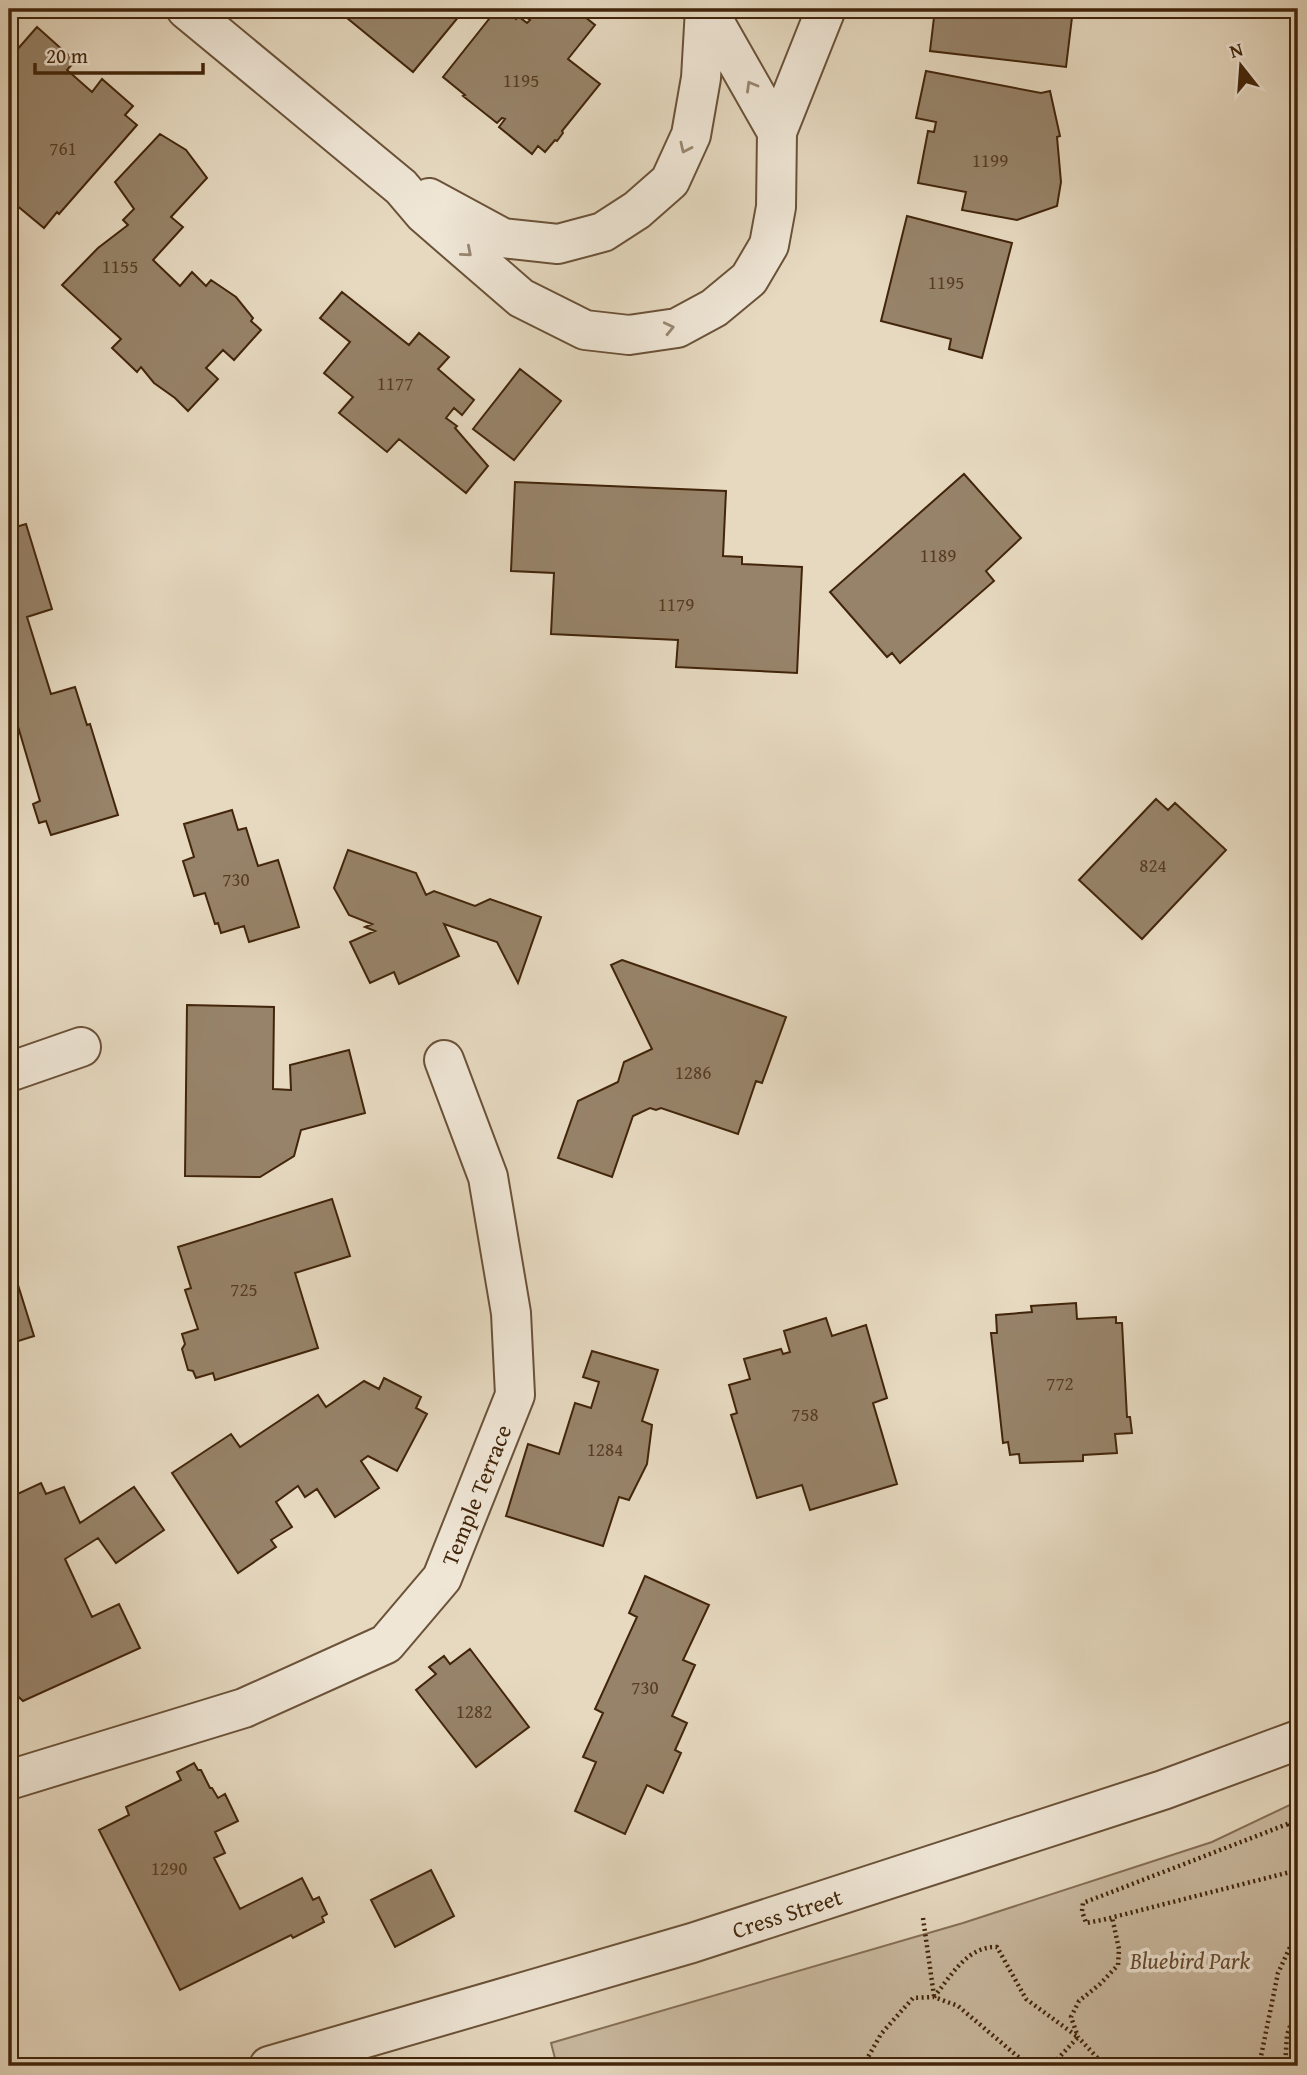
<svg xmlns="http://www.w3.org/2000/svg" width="1307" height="2075" font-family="'Gentium Book Plus',serif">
<rect width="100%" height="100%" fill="#e6d9c0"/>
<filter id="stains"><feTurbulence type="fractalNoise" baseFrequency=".00286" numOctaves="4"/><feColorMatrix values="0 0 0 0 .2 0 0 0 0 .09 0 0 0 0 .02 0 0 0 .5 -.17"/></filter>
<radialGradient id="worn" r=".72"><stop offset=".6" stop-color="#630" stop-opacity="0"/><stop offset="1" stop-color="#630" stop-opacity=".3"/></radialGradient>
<path fill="#cabaa1" stroke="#867056" stroke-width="2" d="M1298,1801V2066H557L551,2043L963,1923L1212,1842Z"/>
<path fill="#978369" stroke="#42250a" stroke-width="2" d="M9,9H25L9,28Z
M336,9H465L413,72Z
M497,9H504L516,19L518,16L527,23L530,20L515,9H575L595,25L568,59L600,84L562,131L563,133L557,141L555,140L545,152L538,146L532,154L499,127L505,119L502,118L497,123L463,96L465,95L443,77Z
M935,9H1073L1066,67L930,51Z
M37,27L75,61L67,70L92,92L102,79L133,106L125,115L137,125L59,214L57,212L44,228L9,199V183L15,176L9,170V59Z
M926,71L1041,93L1050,91L1060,136L1057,137L1061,182L1057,206L1017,220L962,210L966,192L918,183L928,131L934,132L936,122L916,118Z
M160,134L186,150L207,178L171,217L183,227L153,260L180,286L192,272L206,286L211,280L236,297L253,318L251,321L261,330L234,360L223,350L206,368L218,379L188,411L175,398L154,383L141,367L137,372L112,348L121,339L62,285L98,248L128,225L123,220L134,209L115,182Z
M907,216L1012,243L982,358L949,349L951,339L881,321Z
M342,292L409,345L419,333L449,357L438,369L474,400L462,415L454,408L446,418L457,426L455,428L488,466L466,493L399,439L387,452L339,413L353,397L324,373L350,342L320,318Z
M520,369L561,401L514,460L473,429Z
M964,474L1021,538L986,571L994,581L900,663L892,653L887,657L830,592Z
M515,482L726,491L723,556L742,557V564L802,567L797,673L676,667L678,640L551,634L554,573L511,571Z
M26,524L52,609L27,617L51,694L75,687L87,725L90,724L118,815L51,835L46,821L39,823L33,804L40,801L9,696V529Z
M1156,799L1168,810L1175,803L1226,850L1142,939L1079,880Z
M232,810L238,830L246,828L258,866L278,860L299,927L249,942L244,926L221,933L218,923L215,924L205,893L194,896L183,861L194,857L184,824Z
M348,850L416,873L426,895L434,891L475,906L490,899L541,917L518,983L497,942L444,924L459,956L399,984L394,972L370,983L350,942L375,931L365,927L372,924L349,915L334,888Z
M622,960L786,1017L762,1083L756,1081L738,1134L661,1108L656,1110L650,1108L633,1116L612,1177L558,1158L578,1101L618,1082L624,1062L652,1049L611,965Z
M187,1005L274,1007L273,1089L291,1090L290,1065L349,1050L365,1113L301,1130L294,1156L260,1177L185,1176Z
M332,1199L350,1256L295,1273L318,1348L215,1380L213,1373L196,1378L193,1371L188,1370L182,1349L185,1344L182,1334L198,1329L185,1290L191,1288L178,1247Z
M18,1285L34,1336L9,1344V1288Z
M1076,1303L1077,1319L1116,1317V1323H1122L1127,1417H1130L1132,1433L1115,1434L1117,1453L1083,1455V1461L1020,1463L1019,1454L1010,1455L1008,1442L1003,1443L991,1333H997L996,1315L1032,1312L1031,1306Z
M826,1318L832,1336L866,1325L887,1398L873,1403L897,1484L810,1510L802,1485L757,1498L731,1415L737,1413L729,1385L750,1379L744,1359L781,1349L783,1354L790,1352L784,1331Z
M592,1351L658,1370L642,1421L652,1425L647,1464L629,1500L619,1497L603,1546L506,1516L528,1444L559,1454L575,1403L591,1408L599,1382L583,1377Z
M384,1378L421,1397L416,1408L427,1414L397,1471L368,1456L361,1461L379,1488L335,1517L317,1489L305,1497L298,1486L276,1502L292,1527L271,1540L276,1547L238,1573L172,1473L231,1434L240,1447L318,1395L326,1407L364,1381L379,1389Z
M41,1483L46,1494L64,1487L80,1523L134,1487L164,1530L116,1563L98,1538L65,1559L92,1617L119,1604L140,1648L23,1701L9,1688V1498Z
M645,1576L709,1605L683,1660L695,1665L672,1716L687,1723L675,1750L681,1753L663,1793L647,1785L625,1834L575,1811L596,1762L583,1757L603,1713L595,1709L637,1617L629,1613Z
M470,1649L529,1727L476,1767L416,1690L436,1674L429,1667L444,1656L450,1664Z
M194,1763L198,1770H201L210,1788H212L218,1798L225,1794L238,1821L215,1832L225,1853L214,1858L240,1909L302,1878L313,1900L319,1897L327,1914L322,1917L324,1922L293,1938L291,1935L180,1990L99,1830L129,1815L126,1807L181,1780L177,1772Z
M431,1870L454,1916L395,1947L371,1900Z"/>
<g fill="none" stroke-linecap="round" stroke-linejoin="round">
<defs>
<path id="minor" d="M777,132L826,9
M9,1072L81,1047
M9,1780L244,1708L386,1644L442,1578L515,1395L511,1313L488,1177L444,1060"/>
<path id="tertiary" d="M186,9L401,187L424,214L521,298L585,330L629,335L677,328L714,308L749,279L769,245L776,207L777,132L707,9
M429,198L503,238L558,244L603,232L637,210L670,181L691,135L701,78L705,9
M269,2066L692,1943L1163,1790L1298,1740"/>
</defs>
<use href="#minor" stroke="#6b5238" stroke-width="42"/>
<use href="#tertiary" stroke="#6b5238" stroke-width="42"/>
<path stroke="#42250a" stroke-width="4.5" stroke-dasharray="2 3.5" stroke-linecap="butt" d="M1298,1820L1083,1903L1082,1911L1086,1923L1102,1920L1298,1870
M1288,1824L1298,1834
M923,1918L934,1996
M934,1997C951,1976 967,1946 997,1947L1026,1999L1078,2037L1051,2066
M863,2066L881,2034L913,1998L934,1997L958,2006L1029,2066
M1105,2066L1078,2037L1071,2017L1079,2001L1100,1984L1118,1965L1119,1949L1112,1917
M1244,2066L1248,2064L1250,2066
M1259,2066L1278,1973L1298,1930
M1285,2066L1287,2035L1298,2003"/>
<use href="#minor" stroke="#efe6d6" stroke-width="38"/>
<use href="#tertiary" stroke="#efe6d6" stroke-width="38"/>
</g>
<defs><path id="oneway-chevron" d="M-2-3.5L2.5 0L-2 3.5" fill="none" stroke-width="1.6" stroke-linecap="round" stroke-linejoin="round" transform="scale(1.75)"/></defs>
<g stroke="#988670">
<use href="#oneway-chevron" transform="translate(751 86) rotate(-120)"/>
<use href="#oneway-chevron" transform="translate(685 148) rotate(115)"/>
<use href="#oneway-chevron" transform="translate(467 252) rotate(41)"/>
<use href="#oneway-chevron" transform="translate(669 328) rotate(-13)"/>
</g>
<g text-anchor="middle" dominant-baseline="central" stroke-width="7" stroke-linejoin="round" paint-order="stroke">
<g font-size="19" fill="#573c22">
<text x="521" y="80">1195</text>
<text x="63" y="148">761</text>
<text x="990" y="160">1199</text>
<text x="120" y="266">1155</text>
<text x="946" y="282">1195</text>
<text x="395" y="383">1177</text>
<text x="938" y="555">1189</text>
<text x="676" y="604">1179</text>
<text x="1153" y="865">824</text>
<text x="236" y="879">730</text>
<text x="693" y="1072">1286</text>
<text x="244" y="1289">725</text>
<text x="1060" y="1383">772</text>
<text x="805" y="1414">758</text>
<text x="605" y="1449">1284</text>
<text x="645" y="1687">730</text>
<text x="474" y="1711">1282</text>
<text x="169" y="1868">1290</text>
</g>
<g font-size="23" fill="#42250a" stroke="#efe6d6">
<text transform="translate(476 1495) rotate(-68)">Temple Terrace</text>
<text transform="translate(787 1913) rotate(-18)">Cress Street</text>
</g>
<g font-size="23" font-style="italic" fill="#644a30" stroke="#efe6d6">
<text x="1190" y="1960">Bluebird Park</text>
</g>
</g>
<rect width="1307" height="2075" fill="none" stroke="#e6d9c0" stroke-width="35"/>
<rect x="10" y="10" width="1286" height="2054" fill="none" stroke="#42250a" stroke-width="3.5"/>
<rect x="18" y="18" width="1272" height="2040" fill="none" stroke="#42250a" stroke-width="2"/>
<g transform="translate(1241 66) rotate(343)" stroke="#efe6d6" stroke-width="5" paint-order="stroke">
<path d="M0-5L12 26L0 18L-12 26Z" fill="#42250a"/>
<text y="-10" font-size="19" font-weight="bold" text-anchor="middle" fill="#42250a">N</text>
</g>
<path d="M35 63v10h168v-10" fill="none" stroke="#42250a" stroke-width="3.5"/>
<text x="46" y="63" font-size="21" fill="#42250a" stroke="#efe6d6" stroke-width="5" paint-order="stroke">20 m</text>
<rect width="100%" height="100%" filter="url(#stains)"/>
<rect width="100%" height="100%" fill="url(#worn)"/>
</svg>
